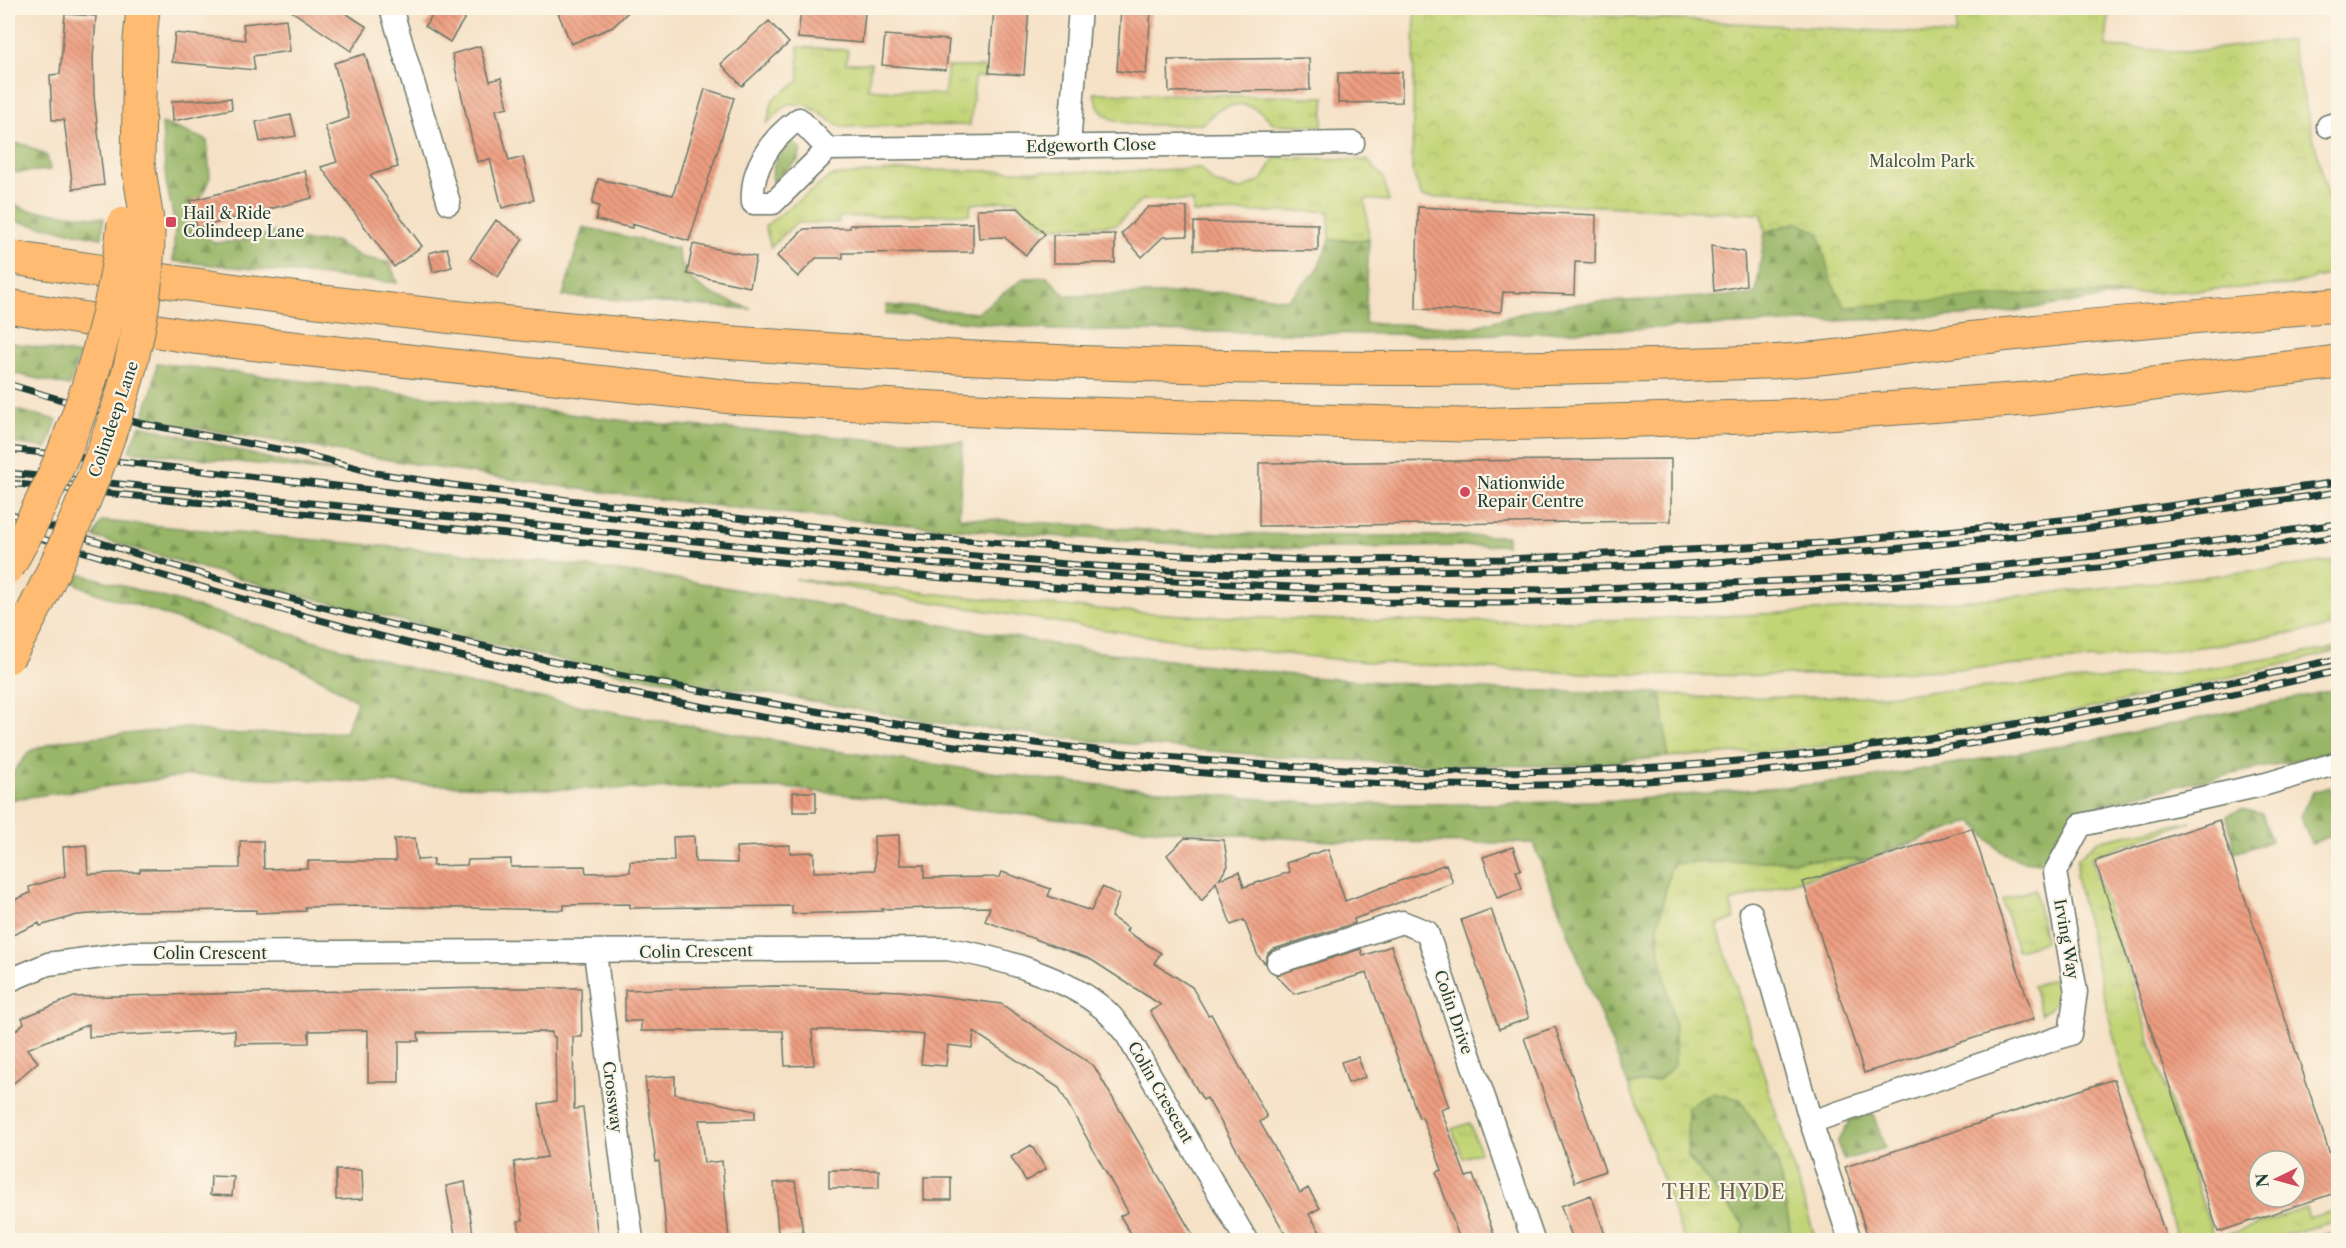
<svg xmlns="http://www.w3.org/2000/svg" width="2346" height="1248" font-family="'Libre Caslon Text',serif">
<defs>
<pattern id="grass-tufts" width="24" height="20" patternUnits="userSpaceOnUse" patternTransform="scale(1.5)"><rect width="24" height="20" fill="#c2d476"/><path d="M3 7l-1-3M5 7V3M7 7l1-3M15 17l-1-3M17 17v-4M19 17l1-3" fill="none" stroke="#a6b767"/></pattern>
<pattern id="forest-firs" width="22" height="20" patternUnits="userSpaceOnUse" patternTransform="scale(1.5)"><rect width="22" height="20" fill="#99b667"/><path d="M5 1l3.5 6h-7zM16 11l3.5 6h-7z" fill="#7c9556"/></pattern>
<pattern id="park-crowns" width="20" height="18" patternUnits="userSpaceOnUse" patternTransform="scale(1.5)"><rect width="20" height="18" fill="#c2d476"/><path d="M2 6a3 3 0 1 1 6 0M12 15a3 3 0 1 1 6 0" fill="none" stroke="#a6b767"/></pattern>
<pattern id="building-back-hatch" width="6" height="6" patternUnits="userSpaceOnUse" patternTransform="scale(1.5)"><rect width="6" height="6" fill="#ee9e81"/><path d="M-1 5l2 2M0 0l6 6M5-1l2 2" fill="none" stroke="#c0826a"/></pattern>
</defs>
<rect width="100%" height="100%" fill="#fcf5e5"/>
<filter id="ink" filterUnits="userSpaceOnUse"><feTurbulence type="fractalNoise" baseFrequency=".0167" numOctaves="2"/><feDisplacementMap in="SourceGraphic" scale="12" xChannelSelector="R" yChannelSelector="G"/><feConvolveMatrix kernelMatrix="1 2 1 2 8 2 1 2 1" color-interpolation-filters="sRGB"/></filter>
<filter id="wash" filterUnits="userSpaceOnUse"><feTurbulence type="fractalNoise" baseFrequency=".008" numOctaves="4" result="noise"/><feDisplacementMap in="SourceGraphic" scale="24" xChannelSelector="R" yChannelSelector="G"/><feGaussianBlur stdDeviation="1.35" result="paint"/><feColorMatrix in="noise" values="0 0 0 0 0 0 0 0 0 0 0 0 0 0 0 0 0 1.4 0 .05"/><feComposite in="paint" operator="in"/></filter>
<g filter="url(#wash)">
<rect width="100%" height="100%" fill="#f5e1c6"/>
<path fill="url(#grass-tufts)" stroke="#708855" stroke-width="1.5" d="M798,47L848,50L846,63H871L868,89L944,95L948,67H985V77H975L970,125L841,127L807,105L788,104L767,123L773,99L799,81Z
M1094,93L1325,97L1322,126L1274,124C1250,97 1227,99 1202,124C1178,124 1122,130 1104,114C1097,108 1096,101 1094,93Z
M1275,157L1367,160L1383,177L1389,201L1365,199L1369,240H1330L1329,211L1193,213V201L1142,200L1116,225L1043,227L1015,200L971,204L970,214L839,217V223H796L771,247L765,226L831,176L904,170L1118,172L1200,168L1214,183L1240,190L1263,179Z
M2338,560V626C2254,639 2169,653 2083,660C1881,678 1678,680 1475,668C1431,665 1387,664 1343,660C1159,642 977,609 795,579C919,592 1043,606 1167,614C1213,617 1260,618 1307,619C1653,630 1996,606 2338,560Z
M2338,648V651C2223,679 2106,708 1988,727C1882,744 1775,751 1668,757L1661,693L1710,698L1870,696L2177,673Z
M2192,821L2091,857L2214,1239L2306,1208L2309,1218L2338,1209V1221L2264,1240H2178L2122,1071L2076,877L2078,858L2097,841Z
M1795,858L1868,859L1730,902L1735,918L1717,926L1816,1240H1684L1628,1085L1659,1080L1660,954L1658,926L1670,869L1676,863Z
M2035,889L2045,942L2017,950L2002,900Z
M2058,977L2062,994L2048,1010L2041,1014L2033,986Z
M1470,1123L1480,1152L1463,1158L1452,1129Z"/>
<path fill="url(#forest-firs)" stroke="#5c7a4e" stroke-width="1.5" d="M162,123L207,140L210,177L195,212L201,231L214,243L240,241L276,232L307,242L335,241L361,257L390,263L397,283L173,261L175,225L166,182Z
M791,141L801,149L798,160L773,182C770,164 779,154 791,141Z
M8,142L26,145L47,156L50,170L8,173Z
M8,202L27,210L104,218L102,238L8,220Z
M1797,222L1819,233L1831,281L2042,293L2132,294L1987,315L1473,335L1053,330L886,314L887,305L977,313L1024,278L1048,277L1066,296L1239,292L1287,300L1316,272L1330,240H1369L1365,323L1473,327L1537,309L1582,303L1748,295L1756,293L1765,232Z
M583,227L677,248C685,292 715,294 751,309L563,296Z
M8,342L80,355L69,386L8,372Z
M157,363L634,422L867,439L963,442L959,517L1159,531L1327,536H1507V545C1413,547 1318,550 1224,546C999,535 773,516 551,485C414,466 278,439 142,420L153,387Z
M8,408L57,420L47,448L8,442Z
M140,425L282,462L336,472L129,451Z
M102,521L516,558L666,577L1093,651L1309,677L1498,690L1661,693L1668,757L1569,766L1441,765L1284,757L1094,741L932,722L771,694L628,675L509,648L273,588L94,537Z
M81,574L463,683L634,716L835,751L1057,781L1318,804H1490L1626,800L1852,781L2106,738L2338,689V751L2136,795L2075,814L2057,835L2043,863C2007,863 1994,848 1973,821L1868,859L1676,863L1670,869L1658,926L1660,954L1675,1026V1065L1659,1080L1628,1085L1533,843L1346,842L1151,829L786,788L542,789L192,775L13,799L8,803V779L30,751L62,740L188,728L224,734L345,732L357,702C294,656 215,634 143,607C120,599 95,596 74,582Z
M2330,787L2338,816V834L2311,843L2300,816L2313,792Z
M2241,809L2262,814L2271,841L2235,853L2227,816Z
M1711,1093L1740,1099L1778,1163L1792,1240H1742L1744,1225L1687,1156L1688,1107Z
M1873,1114L1885,1148L1844,1160L1837,1142L1851,1119Z
M2338,1231V1240H2301Z"/>
<path fill="url(#park-crowns)" stroke="#708855" stroke-width="1.5" d="M1415,8H1459L1955,35L1958,8H2109L2106,47L2187,52L2290,40L2336,231L2338,272L2290,285L2132,294L2042,293L1845,307L1831,281L1819,233L1797,222L1765,232L1762,214L1422,197L1412,170Z"/>
<g id="blocks">
<path fill="url(#building-back-hatch)" fill-rule="evenodd" d="M287,8H338L367,27L351,51Z
M437,8H471L450,42L425,26Z
M556,8H632L613,27L571,44Z
M801,8L865,13L862,43L798,38Z
M994,8H1029L1024,75L989,73Z
M1121,8L1151,10L1146,74L1117,71Z
M65,14L96,16L93,59L94,96L104,185L73,189L64,120H52L50,75L60,74Z
M286,19L290,51L253,56L255,70L172,62L175,33L245,40L243,24Z
M769,21L789,43L742,86L721,64Z
M885,35L949,40L946,70L882,65Z
M480,46L490,81L501,78L508,107L496,110L509,161L523,157L534,200L502,208L490,159L477,162L452,54Z
M365,54L398,167L370,175L422,246L394,267L321,167L337,162L325,126L349,118L334,63Z
M1309,58L1310,90L1169,92L1168,60Z
M1402,72V102L1338,103V73Z
M705,89L734,98L689,241L632,224V228L596,220L599,206L592,204L598,179L673,195Z
M231,98L232,109L173,121L172,101Z
M291,115L296,136L260,142L256,122Z
M305,171L312,198L197,228L190,201Z
M1148,207H1187V236L1163,237L1142,257L1121,234Z
M1418,207L1596,215L1595,263L1575,262L1574,295L1503,292L1501,312L1416,309Z
M1018,208L1045,234L1026,255L1004,237L979,238L977,209Z
M496,220L523,239L498,277L470,258Z
M1194,222L1318,224V251L1194,250Z
M973,223V252L843,253V258H816L798,277L777,256L804,229L850,228V225Z
M1115,234V263H1053V235Z
M693,244L756,257L750,287L687,274Z
M1711,246L1744,252L1746,285L1714,291Z
M447,248L452,267L433,272L429,253Z
M1671,459V521L1259,526V463Z
M793,792H816V812H793Z
M2219,820L2338,1178V1192L2218,1232L2095,861ZM2259,1161H2295V1197H2259Z
M1972,828L2034,1019L1864,1073L1803,882Z
M899,835L900,865H924V878L1000,877L1002,872L1051,889L1048,896L1091,911L1102,887L1120,895L1111,917L1128,928L1126,931L1161,953L1154,963L1192,987L1208,1015L1211,1014L1267,1117L1260,1122L1300,1193L1308,1188L1320,1208L1309,1214L1325,1240H1289L1207,1098L1203,1100L1150,1011L1161,1005L1090,959L985,921L990,907L882,909V911L792,914V906L630,908V904L564,905V910L361,906L305,907L306,911L256,913V910L134,911L77,915L40,926L39,923L8,937V903L30,893L29,887L65,876L63,847L86,845L88,874L140,872V869L240,868V841H263L264,869L308,868V861H396L394,839L415,838L417,860L434,859L432,866L467,865L468,860L511,859V867L585,866L586,873L630,872V861H674L673,837L694,836L695,862L737,863L736,847L790,845V853L814,852V872L875,870L874,836Z
M1185,838L1224,840L1228,866L1219,879L1239,872L1244,887L1290,872L1286,863L1328,849L1345,901L1446,864L1453,883L1354,919L1355,923L1274,949L1268,953L1265,963L1258,956L1244,920L1231,925L1216,882L1202,901L1167,855Z
M1513,847L1521,870L1516,871L1522,889L1497,898L1483,857Z
M1491,909L1529,1018L1499,1029L1461,920Z
M1391,946L1449,1107L1441,1110L1466,1177L1473,1175L1496,1240H1460L1436,1172L1442,1170L1422,1117L1419,1118L1367,973L1294,994L1276,975L1361,949L1363,956Z
M776,986L902,991L1001,1004L1094,1066L1196,1240H1135L1120,1216L1128,1212L1059,1088L974,1032L972,1048L948,1045L946,1066L921,1064L924,1035L867,1030H812L814,1065L785,1066L783,1031H641V1021H625V990Z
M484,988H581L582,1037H573L574,1109L583,1108L598,1240H521L518,1221L523,1220L514,1162L547,1157L539,1104L556,1101L555,1037H552V1032L418,1033L419,1041H399V1082H368V1030L309,1031V1043L235,1044V1030L89,1037V1024L27,1049L38,1062L8,1088V1026L13,1033L24,1023L22,1018L74,997Z
M1555,1027L1605,1171L1575,1182L1524,1038Z
M1358,1057L1365,1077L1348,1083L1341,1062Z
M675,1076V1094L755,1111V1119L699,1120L704,1163L722,1161L729,1240H667L659,1161L656,1162L645,1078Z
M2114,1079L2167,1240H1869L1845,1167Z
M1031,1145L1046,1169L1026,1181L1011,1157Z
M336,1170H362L363,1199L336,1200Z
M829,1170H879V1188H829Z
M211,1176L234,1177L232,1196L210,1195Z
M924,1177H951V1200H924Z
M795,1181L803,1232L778,1233L774,1183Z
M465,1182L474,1240H456L446,1186Z
M1591,1195L1607,1240H1573L1561,1206Z"/>
</g>
</g>
<g filter="url(#ink)">
<use href="#blocks" fill-opacity="0" stroke="#6a7667" stroke-width="1.5"/>
<g fill="none" stroke-linecap="round" stroke-linejoin="round">
<defs>
<path id="street" d="M391,8L449,203
M2328,126L2338,123
M1069,145L1080,8
M828,149L773,203H753C750,169 771,138 799,119L828,149L1353,143
M1751,913L1811,1122
M595,952L632,1240
M1278,962L1402,922L1427,932L1533,1240
M8,981L48,964L132,953L947,949C995,956 1069,978 1105,1010C1113,1017 1120,1027 1127,1035L1246,1240
M1850,1240L1811,1122L2070,1034L2076,992L2055,872L2081,825L2266,784L2338,763"/>
<path id="primary" d="M143,8L140,40L138,163L148,227"/>
<path id="highway" d="M8,257C589,351 1177,384 1765,362C1846,359 1930,342 2011,334C2120,322 2229,314 2338,305
M8,306L194,337L741,398L1017,412L1464,425L1783,416L2027,399L2338,362"/>
</defs>
<use href="#street" stroke="#6a7667" stroke-width="25"/>
<use href="#primary" stroke="#6a7667" stroke-width="35"/>
<use href="#highway" stroke="#6a7667" stroke-width="35"/>
<use href="#street" stroke="#fff" stroke-width="22"/>
<use href="#primary" stroke="#febb71" stroke-width="33"/>
<use href="#highway" stroke="#febb71" stroke-width="33"/>
<defs>
<path id="rail" d="M8,384L139,423L299,453L376,473L452,485L568,500L896,535L1137,553L1301,560L1506,559L1825,543L2091,517L2338,482
M8,449L896,549L1078,565L1257,575L1674,565L1892,549L2091,528L2338,492
M8,473L897,561L1175,581L1313,588L1549,590L1882,577L2096,556L2338,524
M8,483L897,574L1065,588L1374,602L1499,603L1702,598L1979,580L2099,568L2338,537
M8,513C76,535 144,557 212,577C388,627 566,667 746,699C1046,753 1352,785 1657,767C1888,754 2114,708 2338,659
M8,528C200,589 396,645 594,686C749,717 906,742 1064,759C1245,780 1427,791 1610,783C1856,771 2098,725 2338,671"/>
</defs>
<use href="#rail" stroke="#1f3d34" stroke-width="7"/>
<use href="#rail" stroke="#fcf5e5" stroke-width="4.5" stroke-dasharray="14" stroke-linecap="butt"/>
<defs>
<path id="primary-bridge" d="M8,567C67,462 110,345 124,224
M8,657C39,605 64,550 87,493C122,407 149,321 148,227"/>
</defs>
<use href="#primary-bridge" stroke="#6a7667" stroke-width="35" stroke-linecap="butt"/>
<use href="#primary-bridge" stroke="#febb71" stroke-width="33"/>
</g>
</g>
<g fill="#d1495b" stroke="#fcf5e5" stroke-width="2">
<rect x="165" y="216" width="12" height="12" rx="3"/>
<circle cx="1465" cy="492" r="6"/>
</g>
<g text-anchor="middle" dominant-baseline="central" stroke-width="4.5" stroke-linejoin="round" paint-order="stroke">
<g font-size="16" fill="#1f3d34" stroke="#fcf5e5">
<text transform="translate(1091 145) rotate(-1)">Edgeworth Close</text>
<text transform="translate(113 419) rotate(-71)">Colindeep Lane</text>
<text transform="translate(2067 939) rotate(80)">Irving Way</text>
<text transform="translate(696 951) rotate(-1)">Colin Crescent</text>
<text x="210" y="953">Colin Crescent</text>
<text transform="translate(1454 1012) rotate(71)">Colin Drive</text>
<text transform="translate(1161 1092) rotate(60)">Colin Crescent</text>
<text transform="translate(613 1097) rotate(83)">Crossway</text>
</g>
<g font-size="16" fill="#405b41" stroke="#fcf5e5">
<text x="1922" y="161">Malcolm Park</text>
</g>
<g font-size="16" fill="#1f3d34" stroke="#fcf5e5" text-anchor="start">
<text x="183" y="213">Hail &amp; Ride<tspan x="183" dy="18">Colindeep Lane</tspan></text>
<text x="1477" y="483">Nationwide<tspan x="1477" dy="18">Repair Centre</tspan></text>
</g>
<g font-size="20" letter-spacing="1.5" fill="#675f4f" stroke="#fcf5e5">
<text x="1724" y="1192">THE HYDE</text>
</g>
</g>
<rect width="2346" height="1248" fill="none" stroke="#fcf5e5" stroke-width="30"/>
<g transform="translate(2277 1179) rotate(265)"><circle r="28" fill="#fcf5e5" stroke="#a4ab9e" stroke-width="1.5"/>
<path d="M0-4.5L10 22L0 15L-10 22Z" fill="#d1495b"/>
<text y="-9" font-size="16" font-weight="bold" text-anchor="middle" fill="#1f3d34">N</text>
</g>
</svg>
